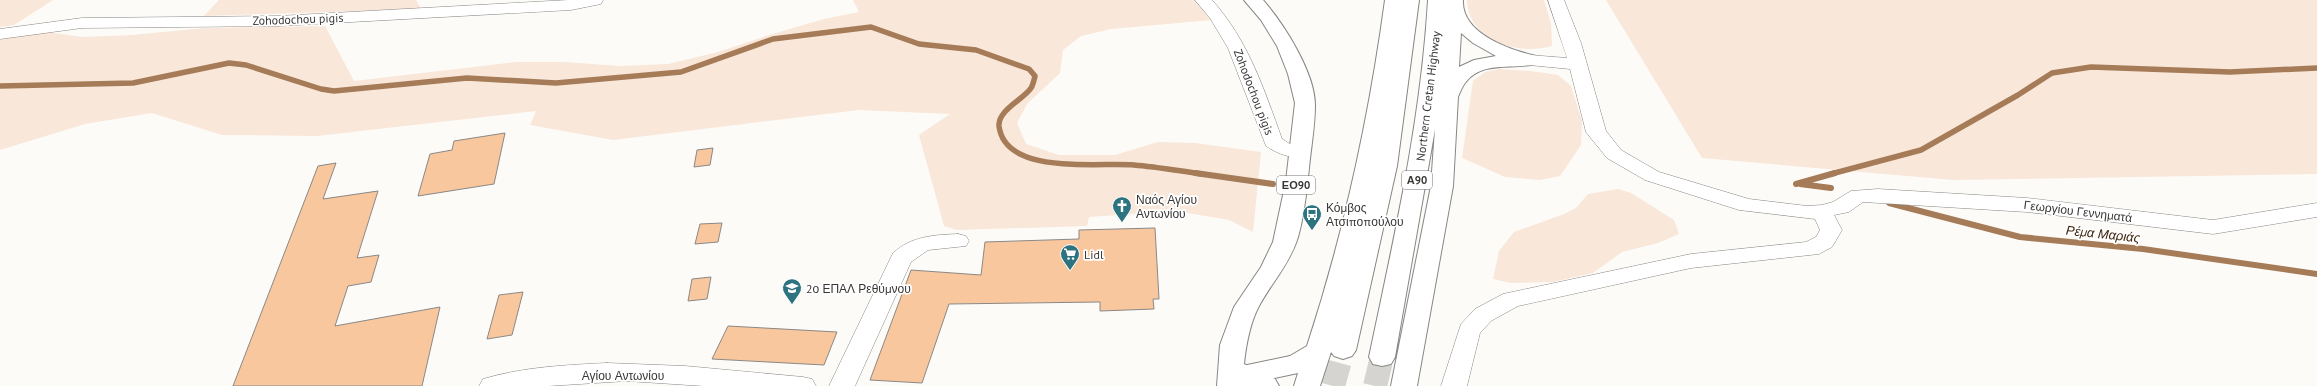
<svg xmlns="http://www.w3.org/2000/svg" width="2317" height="386" font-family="'PT Sans',sans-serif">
<rect width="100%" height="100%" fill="#fdfbf8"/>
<path fill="#f9e7d9" d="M0,0H53L14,25L0,27Z
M219,0H416L421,9L204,16Z
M853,0H1193L1212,20L1111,29L1081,36L1063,50L1060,73L1027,104L1017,123L1026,144L1059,155H1115L1158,142L1195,143L1261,152L1253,232L1229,220L1176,211L1089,217L1087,226L956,230L944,226L919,135L950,114L859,110L613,140L530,125L536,111L317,136L222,135L152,113L85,124L0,150V39L47,32L82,37L132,35L205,28L325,26L354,81L516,62H563L621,66L668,64L718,52L769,35L824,19L859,12Z
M1467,0H1544L1551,23L1552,46C1519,56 1468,41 1467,0Z
M1606,0H2317V174L1953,180L1702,158Z
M1499,69L1531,71L1558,75L1571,86L1582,121L1581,145L1560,176L1540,180L1505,177L1462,158L1473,81L1485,72Z
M1618,189L1631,193L1674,220L1679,234L1658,243L1622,252L1593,273L1553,282L1511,283L1493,279L1499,251L1514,232L1564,214L1576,208L1588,194Z"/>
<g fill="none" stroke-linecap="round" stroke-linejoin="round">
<path stroke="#a57b58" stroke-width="5.5" d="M0,86L133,83L229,63L246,65L321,89L334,91L467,78L556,83L681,72L773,39L871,27L919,44L976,50L1029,69L1035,76C1034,80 1033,85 1031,88C1024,99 998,110 999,126C1005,176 1099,162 1134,165C1157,167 1180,171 1203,174
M1831,174L1921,150L2018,95L2052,73L2091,67L2230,72L2317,68"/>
<path stroke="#a57b58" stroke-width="6" d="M1195,173L1273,184
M1796,184L1835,173
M1800,184L1831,188
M1889,203L2020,237L2143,249L2317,274"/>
</g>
<path fill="#f9c79e" stroke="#8a8886" d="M505,133L494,184L418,196L430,154L452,150L454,141Z
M713,148L710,165L694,167L697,150Z
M336,163L323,199L378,191L357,258L379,255L371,282L348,286L335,326L440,307L422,386H233L318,166Z
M722,223L718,242L695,244L700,224Z
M1155,228L1159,299H1153L1154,309L1100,311V302L949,304L922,383L870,380L911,270L981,275L985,242L1079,239V230Z
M711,277L707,299L688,301L692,279Z
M523,292L512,335L487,339L499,295Z
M728,326L837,332L824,365L712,359Z"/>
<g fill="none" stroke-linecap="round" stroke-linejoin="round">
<path stroke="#d6d4d1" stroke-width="24" stroke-dasharray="24 12" stroke-linecap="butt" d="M1333,386L1343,350
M1375,386L1382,357"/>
<defs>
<path id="minor" d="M569,0H603L601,4L571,10L278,26L82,28L0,39V29L82,18L278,16Z
M1195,0H1212C1248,40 1264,89 1282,139L1290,144L1307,148L1310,152L1307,156C1293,160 1278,154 1266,146L1228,48L1210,18Z
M1548,0H1564L1581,43L1606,131L1621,150L1659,172L1749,199L1807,206L1822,205L1833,202L1851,191L1878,189L2027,198L2213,220L2317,203V217L2213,234L2027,212L1863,202L1849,212L1834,215L1842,230L1832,247L1819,254L1691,268L1518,306L1491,321L1480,333L1467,386H1441L1461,324L1475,309L1503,294L1691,254L1806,242L1816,237L1820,230L1815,219L1739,210L1645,180L1607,158L1586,132L1570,69L1529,65L1523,64L1520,60L1523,56L1529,55L1567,58Z
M958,234L966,236L969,241L966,246L928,250L911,262L855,386H829L893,253C912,236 934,235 958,234Z
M607,363L685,366L803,377L812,379L816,386H704L627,381L548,386H479L483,379C523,367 566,365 607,363Z"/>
<path id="major" d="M1244,0H1263C1283,23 1315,72 1315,105C1315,126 1311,147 1309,168C1307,189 1303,225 1296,243C1287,267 1271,284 1259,306C1250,323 1246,345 1244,364L1275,379L1279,386H1217L1220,345L1234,307L1261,267L1273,242L1286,181L1295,103L1288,74L1277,46L1261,20Z"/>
<path id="highway" d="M1385,0H1419L1397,166L1356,350L1352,356L1343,359L1334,356L1331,352L1320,386H1294L1298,373L1242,385L1233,382L1229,375L1233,368L1290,356L1307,346C1344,233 1369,118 1385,0Z
M1428,0H1463C1461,34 1511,50 1536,56L1539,60L1536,64C1512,70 1482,60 1465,83C1462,87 1460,92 1458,97L1453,186L1417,386H1391L1431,186L1435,129L1395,357L1391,364L1382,366L1373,364L1369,357C1394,238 1421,121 1428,0ZM1461,33L1473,43L1496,56L1474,60L1459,67Z"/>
</defs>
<use href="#minor" stroke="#888684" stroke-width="1"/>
<use href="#major" stroke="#888684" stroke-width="2"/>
<use href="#highway" stroke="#888684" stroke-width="2"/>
<use href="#minor" fill="#fff" fill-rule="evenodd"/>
<use href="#major" fill="#fff" fill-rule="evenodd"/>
<use href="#highway" fill="#fff" fill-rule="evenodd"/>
</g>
<defs>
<symbol id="church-pin" viewBox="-11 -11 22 30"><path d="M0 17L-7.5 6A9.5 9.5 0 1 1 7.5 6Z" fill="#2d7480" stroke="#fff"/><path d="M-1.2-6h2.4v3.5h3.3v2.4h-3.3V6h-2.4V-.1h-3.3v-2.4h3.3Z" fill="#fff"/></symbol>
<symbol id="bus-pin" viewBox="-11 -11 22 30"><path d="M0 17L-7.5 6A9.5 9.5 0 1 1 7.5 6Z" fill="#2d7480" stroke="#fff"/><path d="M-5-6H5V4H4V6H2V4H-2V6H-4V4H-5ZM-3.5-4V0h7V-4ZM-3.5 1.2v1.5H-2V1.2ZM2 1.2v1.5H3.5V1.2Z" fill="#fff"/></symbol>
<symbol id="supermarket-pin" viewBox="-11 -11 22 30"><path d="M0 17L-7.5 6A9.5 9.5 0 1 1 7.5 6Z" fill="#2d7480" stroke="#fff"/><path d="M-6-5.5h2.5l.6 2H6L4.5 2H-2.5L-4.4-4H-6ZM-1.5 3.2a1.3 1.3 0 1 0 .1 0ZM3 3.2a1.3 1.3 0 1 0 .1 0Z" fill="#fff"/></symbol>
<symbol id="school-pin" viewBox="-11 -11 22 30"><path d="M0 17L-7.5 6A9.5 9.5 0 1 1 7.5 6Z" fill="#2d7480" stroke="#fff"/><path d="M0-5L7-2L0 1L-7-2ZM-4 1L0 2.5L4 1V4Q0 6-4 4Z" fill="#fff"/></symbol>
</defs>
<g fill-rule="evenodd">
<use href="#church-pin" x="1111" y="195" width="22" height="30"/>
<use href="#bus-pin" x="1301" y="203" width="22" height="30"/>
<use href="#supermarket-pin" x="1059" y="243" width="22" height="30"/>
<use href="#school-pin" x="781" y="277" width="22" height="30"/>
</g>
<g text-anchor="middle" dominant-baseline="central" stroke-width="3.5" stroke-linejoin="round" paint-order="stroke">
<g fill="#fff" stroke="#747372" stroke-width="1">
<rect x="1402" y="171" width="30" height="18" rx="3"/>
<rect x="1277" y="176" width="38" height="18" rx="3"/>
</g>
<g font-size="11" font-weight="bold" fill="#383736">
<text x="1417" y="180">Α90</text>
<text x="1296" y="185">ΕΟ90</text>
</g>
<g font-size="12" fill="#383736" stroke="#fff">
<text transform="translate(298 19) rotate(-2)">Zohodochou pigis</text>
<text transform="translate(1254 92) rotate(69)">Zohodochou pigis</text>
<text transform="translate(1428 96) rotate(-83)">Northern Cretan Highway</text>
<text transform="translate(2078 211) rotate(7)">Γεωργίου Γεννηματά</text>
<text x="623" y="375">Αγίου Αντωνίου</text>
</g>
<g font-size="12" fill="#383736" stroke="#fff" text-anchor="start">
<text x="1136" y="199">Ναός Αγίου<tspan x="1136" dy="14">Αντωνίου</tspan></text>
<text x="1326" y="207">Κόμβος<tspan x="1326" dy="14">Ατσιποπούλου</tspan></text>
<text x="1084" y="254">Lidl</text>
<text x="806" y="288">2ο ΕΠΑΛ Ρεθύμνου</text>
</g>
<g font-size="13" font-style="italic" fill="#3f2610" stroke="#fff">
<text transform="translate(2103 234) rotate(6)">Ρέμα Μαριάς</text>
</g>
</g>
</svg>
